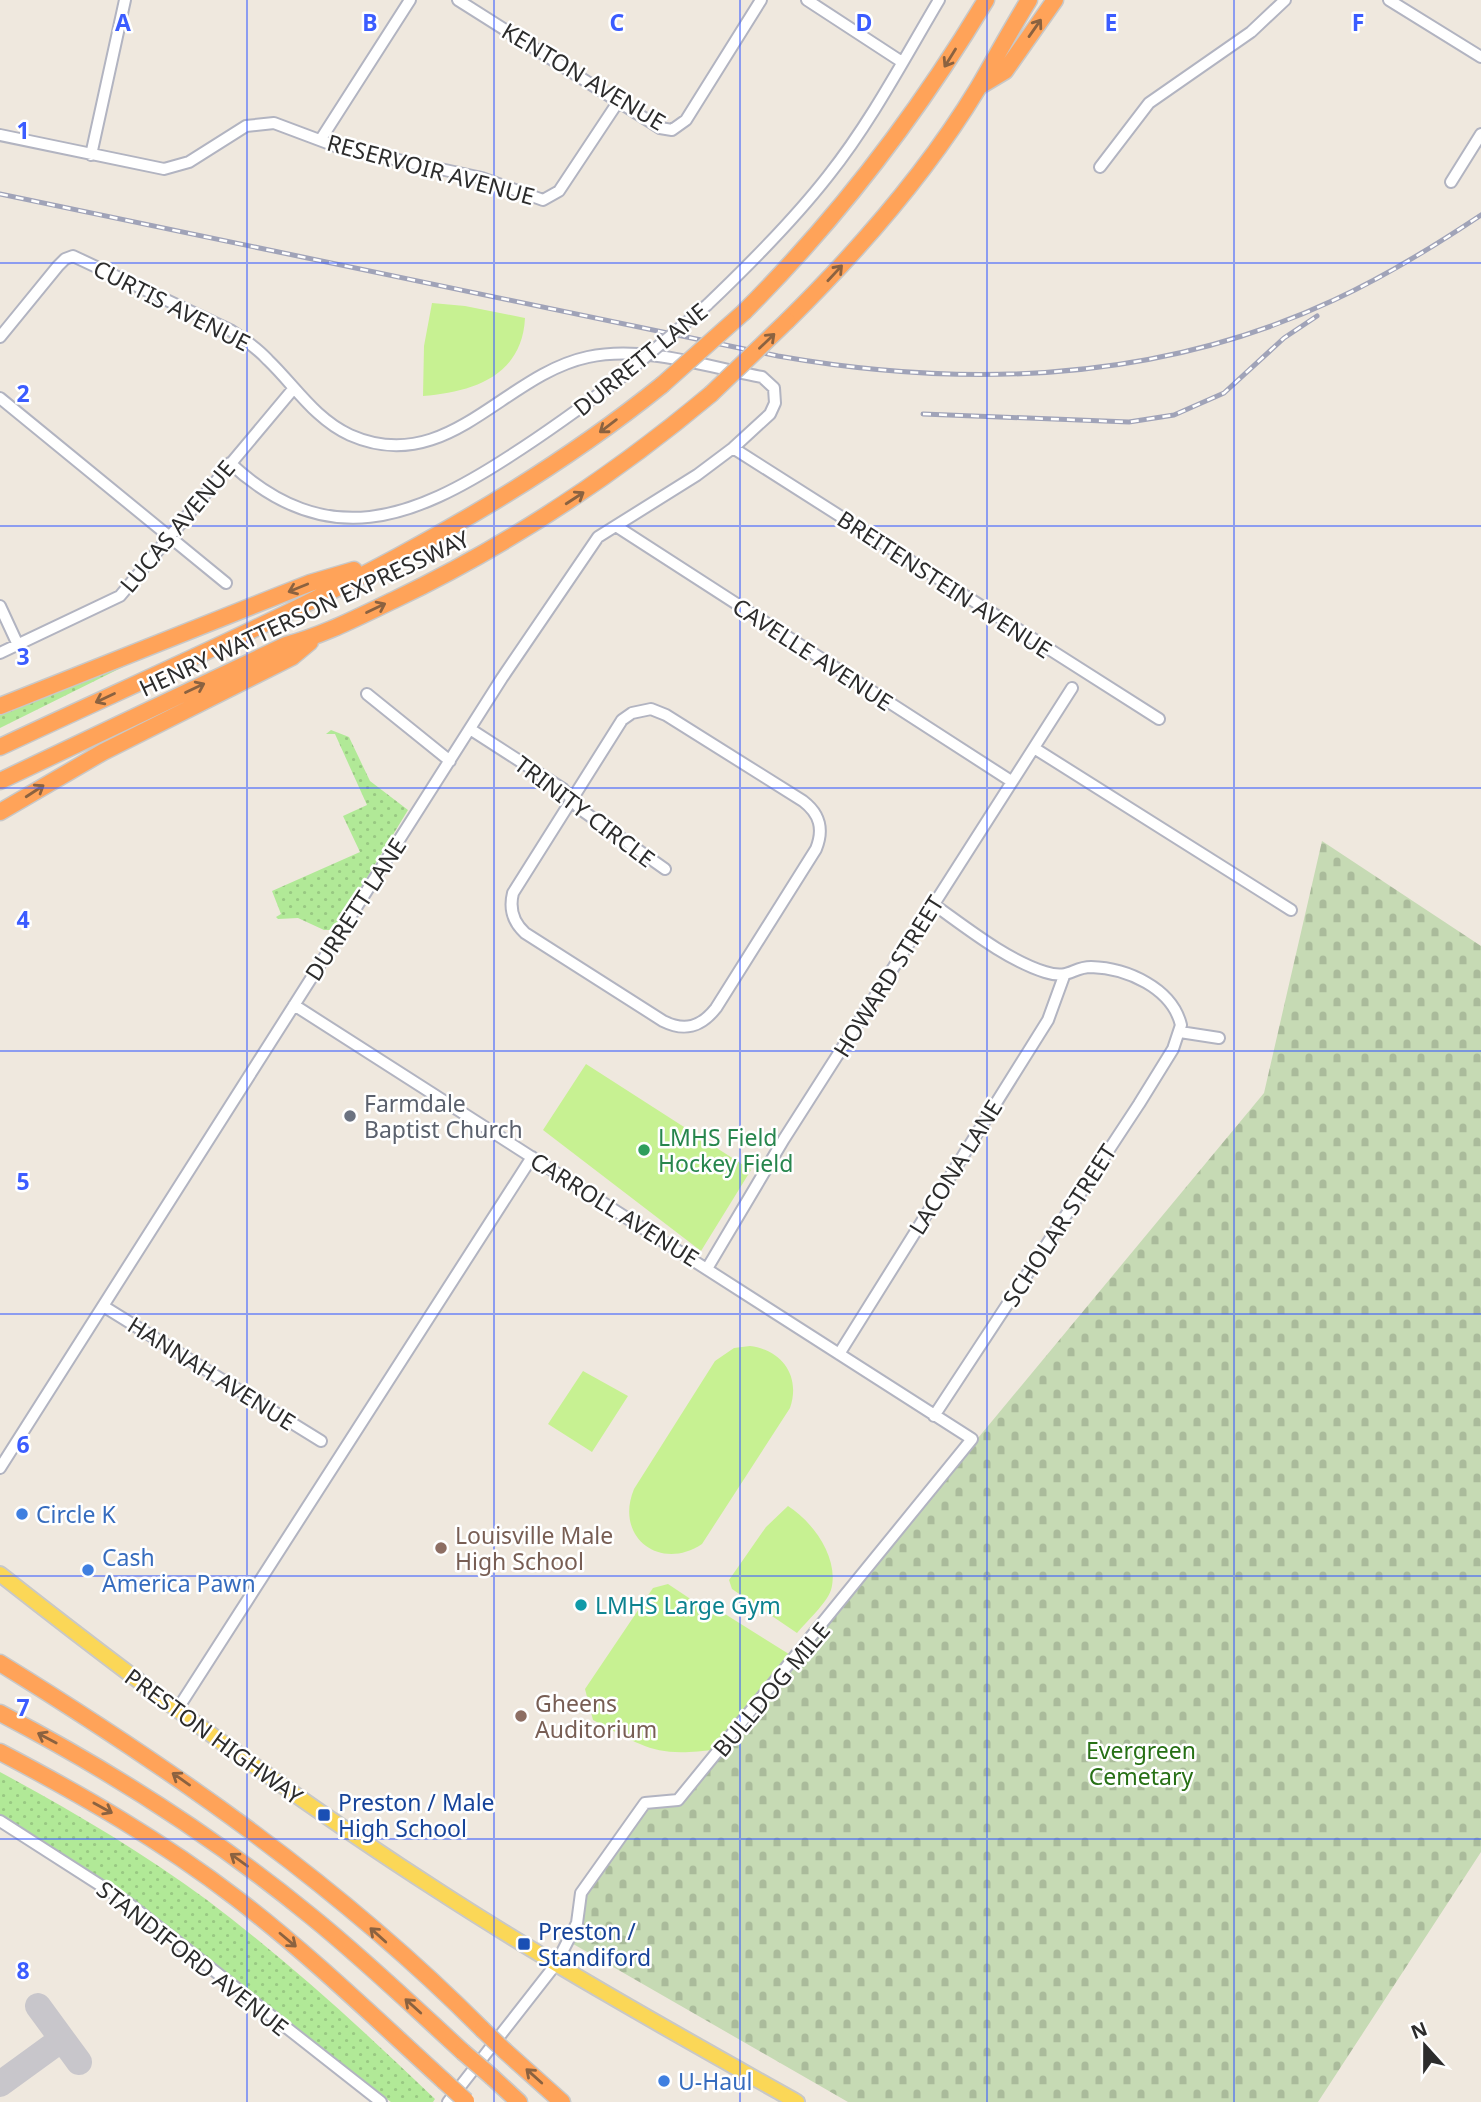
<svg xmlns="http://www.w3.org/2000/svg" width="1481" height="2102" font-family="'Noto Sans',sans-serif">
<defs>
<pattern id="grass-dots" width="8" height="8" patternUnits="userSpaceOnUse" patternTransform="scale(1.75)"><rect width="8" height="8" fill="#b1e997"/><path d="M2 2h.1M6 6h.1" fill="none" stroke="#98c882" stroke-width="1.8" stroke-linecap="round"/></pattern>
<pattern id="cemetery-stones" width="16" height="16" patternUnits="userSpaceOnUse" patternTransform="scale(1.75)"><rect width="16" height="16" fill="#c6dab4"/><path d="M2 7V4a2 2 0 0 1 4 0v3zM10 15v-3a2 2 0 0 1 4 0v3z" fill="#aabb9b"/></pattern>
</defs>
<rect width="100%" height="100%" fill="#efe8de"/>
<path fill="url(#grass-dots)" d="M135,661L0,728V712Z
M331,730L349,737L370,781L408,810L335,930H324L298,918L278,919L276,917L281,914L272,891L360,852L343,816L367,805L335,734H326Z
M0,1772C72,1811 142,1852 207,1900C288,1961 363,2030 435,2099L433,2102H391L112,1887L0,1814Z"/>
<path fill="url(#cemetery-stones)" d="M1322,841L1481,946V1852L1318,2102H848L568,1941L581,1893L645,1803L678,1800L1264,1093Z"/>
<path fill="#c7f192" d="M432,303L465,306L525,318C522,377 472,392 423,396L424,346Z
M586,1064L751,1170L701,1251L543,1130Z
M750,1346C782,1350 801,1376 790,1408L702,1544C660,1572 614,1537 634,1489L715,1361L734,1348Z
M583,1371L628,1396L592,1452L548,1424Z
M788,1506C812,1521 840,1558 831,1590C826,1604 807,1621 797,1633L732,1589L729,1580L766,1527Z
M668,1584L713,1614L717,1609L792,1656L718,1749C656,1758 646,1748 593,1720L585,1689L653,1588Z"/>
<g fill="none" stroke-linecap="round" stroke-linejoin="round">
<path stroke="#c8c6cb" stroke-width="26" d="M38,2006L79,2062
M0,2084L62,2039"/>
<defs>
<path id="minor" d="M458,0L660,128L672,130L686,120L761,0
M807,0L902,62
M1389,0L1481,57
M0,135L164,169L189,162L246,126L274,123L338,147L482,178L543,200L559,191L618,102
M321,139L410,0
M91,155L125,0
M1100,167L1149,103L1251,32L1285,0
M1451,182L1481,134
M707,305C750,264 792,222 828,176C871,122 904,59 939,0
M0,337L58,266L65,259L73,256L230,330C244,339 257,348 268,360C295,386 315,419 350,435C447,478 503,375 588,357C644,345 707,367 762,377L774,388L775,403L770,414L733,448L697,475L598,537L502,678L0,1468
M0,398L226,583
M733,448L1159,719
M230,463C327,553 413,519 510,456C549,431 586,404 623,376
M616,526L1011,781
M0,606L18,645
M0,653L120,596L294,388
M367,694L450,761
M651,709L666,715L803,801C820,814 824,829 816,849L716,1008C701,1027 685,1032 663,1021L525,933C513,922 509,909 513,893L622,720L632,713Z
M470,729L563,789L580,809L665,869
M1034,748L1291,910
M933,904C967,928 1005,959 1045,972C1070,980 1072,967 1091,967C1127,968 1172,988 1181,1025L1173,1049L1139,1104L934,1416
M294,1005L972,1439L678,1800L645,1803L581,1893L577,1923L556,1964L448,2102
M1180,1032L1219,1038
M708,1267L784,1139L1072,688
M103,1306L321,1441
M839,1354L1048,1020L1064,976
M177,1710L532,1157
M0,1821L128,1903L381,2102"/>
<path id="major" d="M0,1574C141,1685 286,1793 437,1890C554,1966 676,2034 797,2102"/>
<path id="highway" d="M980,86L1005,71L1055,0
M744,312C839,217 917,115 986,0
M787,321C858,251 926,174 978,88C995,59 1011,29 1029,0
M0,706L310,583L354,570
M0,747C227,640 465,544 662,385
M0,781L286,645C324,635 358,617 394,600C509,545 613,476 711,394
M0,812L103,752L292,657L310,642
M0,1663C172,1769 340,1886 483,2030
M0,1713C111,1771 216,1838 312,1917C365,1960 414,2007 463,2052
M0,1752C82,1795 162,1841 236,1898C309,1954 376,2019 444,2081
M505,2051L562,2102
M492,2077L519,2102"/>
</defs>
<use href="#minor" stroke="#b2b4c1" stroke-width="14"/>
<use href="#major" stroke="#c8c8c8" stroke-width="18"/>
<use href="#highway" stroke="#c8c8c8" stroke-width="19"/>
<use href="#minor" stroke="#fff" stroke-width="10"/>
<use href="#major" stroke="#fbd757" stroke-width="14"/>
<use href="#highway" stroke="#ffa359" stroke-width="16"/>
<defs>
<path id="rail" d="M0,194L778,356C966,389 1159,382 1334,300C1386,276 1433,247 1481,215
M923,414L1129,422L1174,415L1224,393L1284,338L1317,316"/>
</defs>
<use href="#rail" stroke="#a0a3b8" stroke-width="5"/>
<use href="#rail" stroke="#fff" stroke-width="2.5" stroke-dasharray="8" stroke-linecap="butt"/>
<defs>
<path id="minor-bridge" d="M623,376L707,305"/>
<path id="highway-bridge" d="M662,385L744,312
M711,394L787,321
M483,2030L505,2051
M463,2052L492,2077
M444,2081L466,2101"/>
</defs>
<use href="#minor-bridge" stroke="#b2b4c1" stroke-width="14" stroke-linecap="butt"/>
<use href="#highway-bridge" stroke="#c8c8c8" stroke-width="19" stroke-linecap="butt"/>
<use href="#minor-bridge" stroke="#fff" stroke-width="10"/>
<use href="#highway-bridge" stroke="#ffa359" stroke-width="16"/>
</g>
<defs><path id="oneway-shaft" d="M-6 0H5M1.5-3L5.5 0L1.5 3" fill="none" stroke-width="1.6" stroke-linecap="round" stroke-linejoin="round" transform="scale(1.75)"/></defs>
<g stroke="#8b6240">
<use href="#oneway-shaft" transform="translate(1035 28) rotate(-55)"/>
<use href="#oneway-shaft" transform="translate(950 58) rotate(122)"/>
<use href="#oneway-shaft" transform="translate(835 273) rotate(-47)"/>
<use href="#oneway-shaft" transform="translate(767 341) rotate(-44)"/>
<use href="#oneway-shaft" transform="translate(608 426) rotate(143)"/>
<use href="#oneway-shaft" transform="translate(575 498) rotate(-33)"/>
<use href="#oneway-shaft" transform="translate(298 588) rotate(158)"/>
<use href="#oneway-shaft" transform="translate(376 608) rotate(-26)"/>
<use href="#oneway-shaft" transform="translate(195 688) rotate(-25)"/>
<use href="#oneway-shaft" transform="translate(105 698) rotate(155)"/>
<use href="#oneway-shaft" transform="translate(35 791) rotate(-33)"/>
<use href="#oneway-shaft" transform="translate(47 1738) rotate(-152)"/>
<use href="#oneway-shaft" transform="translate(181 1779) rotate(-145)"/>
<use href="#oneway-shaft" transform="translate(103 1808) rotate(29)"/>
<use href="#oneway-shaft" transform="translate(239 1860) rotate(-144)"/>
<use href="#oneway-shaft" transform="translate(378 1935) rotate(-138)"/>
<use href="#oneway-shaft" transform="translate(288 1940) rotate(40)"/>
<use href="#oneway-shaft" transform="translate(413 2006) rotate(-138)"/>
<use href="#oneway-shaft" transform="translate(534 2076) rotate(-138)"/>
</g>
<path fill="none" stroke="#3b5cff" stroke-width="2" stroke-opacity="0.55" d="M247,0V2102M494,0V2102M740,0V2102M987,0V2102M1234,0V2102M0,263H1481M0,526H1481M0,788H1481M0,1051H1481M0,1314H1481M0,1576H1481M0,1839H1481"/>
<circle fill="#6b7280" stroke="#fff" stroke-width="2.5" cx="350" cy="1116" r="7"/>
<circle fill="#2e9e5b" stroke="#fff" stroke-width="2.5" cx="644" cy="1150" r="7"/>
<g fill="#3f7fe0" stroke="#fff" stroke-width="2.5">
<circle cx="22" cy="1514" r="7"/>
<circle cx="88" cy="1570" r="7"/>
<circle cx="664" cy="2081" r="7"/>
</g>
<g fill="#8d6e63" stroke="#fff" stroke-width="2.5">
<circle cx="441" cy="1548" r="7"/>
<circle cx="521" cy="1716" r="7"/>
</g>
<circle fill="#0f9aa8" stroke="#fff" stroke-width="2.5" cx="581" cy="1605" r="7"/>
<g fill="#1a4fb4" stroke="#fff" stroke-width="2.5">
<rect x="317" y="1808" width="14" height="14" rx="3.5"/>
<rect x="517" y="1937" width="14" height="14" rx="3.5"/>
</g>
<g text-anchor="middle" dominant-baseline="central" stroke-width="5" stroke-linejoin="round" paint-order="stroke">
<g font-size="23" fill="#2c2c2c" stroke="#fff">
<text transform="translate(584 76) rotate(31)">KENTON AVENUE</text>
<text transform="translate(431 169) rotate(15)">RESERVOIR AVENUE</text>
<text transform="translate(172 305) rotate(27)">CURTIS AVENUE</text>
<text transform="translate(640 359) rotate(-39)">DURRETT LANE</text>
<text transform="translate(177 526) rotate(-50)">LUCAS AVENUE</text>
<text transform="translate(945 584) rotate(33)">BREITENSTEIN AVENUE</text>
<text transform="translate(304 613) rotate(-25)">HENRY WATTERSON EXPRESSWAY</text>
<text transform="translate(813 654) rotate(33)">CAVELLE AVENUE</text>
<text transform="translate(585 811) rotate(37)">TRINITY CIRCLE</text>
<text transform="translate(355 909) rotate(-57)">DURRETT LANE</text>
<text transform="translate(888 976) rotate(-58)">HOWARD STREET</text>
<text transform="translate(955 1167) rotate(-58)">LACONA LANE</text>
<text transform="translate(615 1209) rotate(32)">CARROLL AVENUE</text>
<text transform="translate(1059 1225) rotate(-57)">SCHOLAR STREET</text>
<text transform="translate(212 1373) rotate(32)">HANNAH AVENUE</text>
<text transform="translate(771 1689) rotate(-50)">BULLDOG MILE</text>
<text transform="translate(214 1736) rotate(36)">PRESTON HIGHWAY</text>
<text transform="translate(193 1958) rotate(38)">STANDIFORD AVENUE</text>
</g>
<g font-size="23" fill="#5b616d" stroke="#fff" text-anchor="start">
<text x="364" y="1103">Farmdale<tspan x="364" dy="26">Baptist Church</tspan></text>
</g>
<g font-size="23" fill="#27864d" stroke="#fff" text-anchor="start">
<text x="658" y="1137">LMHS Field<tspan x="658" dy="26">Hockey Field</tspan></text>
</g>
<g font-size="23" fill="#366cbe" stroke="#fff" text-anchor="start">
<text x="36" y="1514">Circle K</text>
<text x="102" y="1557">Cash<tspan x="102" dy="26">America Pawn</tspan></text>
<text x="678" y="2081">U-Haul</text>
</g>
<g font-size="23" fill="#785e54" stroke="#fff" text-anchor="start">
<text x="455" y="1535">Louisville Male<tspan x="455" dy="26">High School</tspan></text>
<text x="535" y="1703">Gheens<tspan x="535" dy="26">Auditorium</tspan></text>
</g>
<g font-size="23" fill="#0d838f" stroke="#fff" text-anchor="start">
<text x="595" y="1605">LMHS Large Gym</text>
</g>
<g font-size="23" fill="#277015" stroke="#fff">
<text x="1141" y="1750">Evergreen<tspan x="1141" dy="26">Cemetary</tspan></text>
</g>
<g font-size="23" fill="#164399" stroke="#fff" text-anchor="start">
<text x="338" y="1802">Preston / Male<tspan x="338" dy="26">High School</tspan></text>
<text x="538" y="1931">Preston /<tspan x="538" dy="26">Standiford</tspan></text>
</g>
</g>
<g font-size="23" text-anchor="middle" font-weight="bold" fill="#3b5cff" stroke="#fff" stroke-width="5" stroke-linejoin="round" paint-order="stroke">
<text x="123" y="31">A</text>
<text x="370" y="31">B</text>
<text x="617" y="31">C</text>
<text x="864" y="31">D</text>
<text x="1111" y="31">E</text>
<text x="1358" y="31">F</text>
<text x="23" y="139">1</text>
<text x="23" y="402">2</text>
<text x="23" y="665">3</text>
<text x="23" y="928">4</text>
<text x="23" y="1190">5</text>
<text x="23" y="1453">6</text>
<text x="23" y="1716">7</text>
<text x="23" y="1979">8</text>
</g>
<g transform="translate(1425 2046) rotate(339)" stroke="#ffffff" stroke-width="5" paint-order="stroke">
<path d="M0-5L12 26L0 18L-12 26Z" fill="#2c2c2c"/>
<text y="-10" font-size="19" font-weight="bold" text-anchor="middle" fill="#2c2c2c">N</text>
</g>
</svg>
